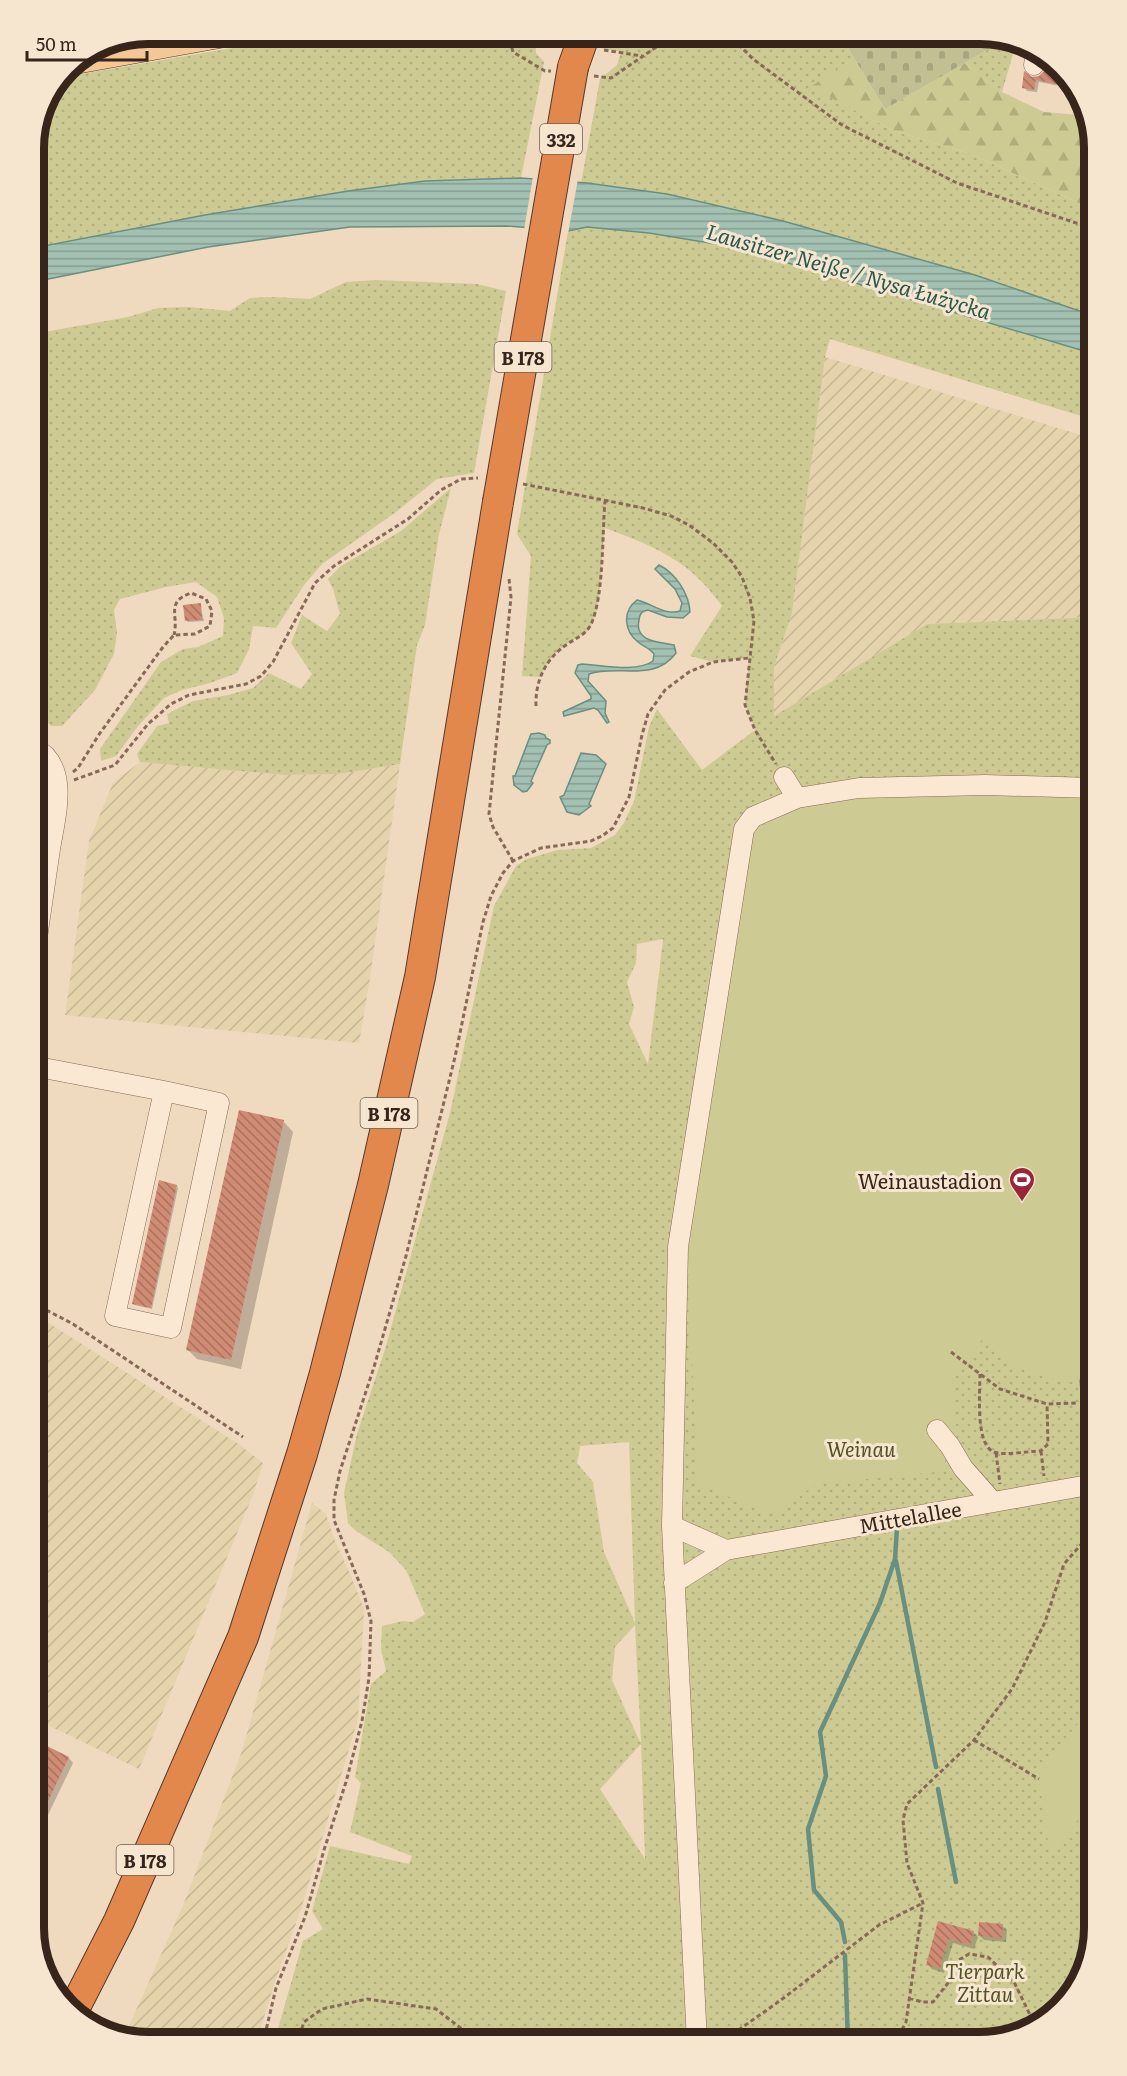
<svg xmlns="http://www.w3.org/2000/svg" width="1127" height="2076" font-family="Literata,serif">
<defs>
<pattern id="farmland-furrows" width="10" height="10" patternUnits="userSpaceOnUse" patternTransform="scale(1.5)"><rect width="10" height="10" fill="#e5d3ac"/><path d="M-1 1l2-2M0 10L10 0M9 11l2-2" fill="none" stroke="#c5b593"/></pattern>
<pattern id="grass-dots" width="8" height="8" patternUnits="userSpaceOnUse" patternTransform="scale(1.5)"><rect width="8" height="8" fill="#cdcb93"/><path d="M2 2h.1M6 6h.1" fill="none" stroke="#b1ae7e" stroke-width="1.8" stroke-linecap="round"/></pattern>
<pattern id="forest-firs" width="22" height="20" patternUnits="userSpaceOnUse" patternTransform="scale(1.5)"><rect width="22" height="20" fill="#cdcb93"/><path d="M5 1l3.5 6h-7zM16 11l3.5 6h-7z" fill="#b1ae7e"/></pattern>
<pattern id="cemetery-stones" width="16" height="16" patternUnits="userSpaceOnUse" patternTransform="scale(1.5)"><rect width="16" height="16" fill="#c2c093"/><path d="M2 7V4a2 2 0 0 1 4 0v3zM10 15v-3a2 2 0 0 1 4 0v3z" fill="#a7a57e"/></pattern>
<pattern id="water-rules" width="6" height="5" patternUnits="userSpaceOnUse" patternTransform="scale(1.5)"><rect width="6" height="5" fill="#a3c1b3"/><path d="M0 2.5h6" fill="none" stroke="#869d91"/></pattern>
<pattern id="building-back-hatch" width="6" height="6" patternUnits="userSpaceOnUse" patternTransform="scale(1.5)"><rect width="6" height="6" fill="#cf8b74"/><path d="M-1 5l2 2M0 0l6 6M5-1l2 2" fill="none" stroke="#a9715e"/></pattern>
</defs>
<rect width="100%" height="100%" fill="#efd9bf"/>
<path fill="url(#farmland-furrows)" d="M825,357L1094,439V617L927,624L774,716V667L792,613Z
M140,762L284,775L338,774L400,764L370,978L359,1043L65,1015L89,841L113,783Z
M33,1313L237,1443L263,1463L253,1495L139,1769L33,1718Z
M312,1503L326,1514L335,1541L351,1576L364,1609L358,1719L302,1906L273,1988L256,2043H140L124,2037L182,1908L242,1751Z"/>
<path fill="url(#grass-dots)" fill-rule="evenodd" d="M292,33H558L557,41L535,38L536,53L544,62L521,178L425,181L348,191L205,215L33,248V140L64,73L75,75L250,45Z
M604,33H839L854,58L811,87L894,131L971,154L1083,205L1094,202V316L975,275L783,221L581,183L600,79L617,65L621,52L601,48Z
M999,43L1016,44L1002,92L964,63Z
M587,227L649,233L734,247L1094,354V420L830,339L825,357L792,613L774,667V716L927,624L1094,617V1929L1075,1992L1024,2034L979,2043H274L303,1941L323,1929L312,1911L330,1846L409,1864L412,1856L350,1832L361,1783L355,1777L371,1684L386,1671L381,1649L382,1626L403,1621L413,1622L425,1614L406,1570L389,1552L356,1531L348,1523L344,1493L357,1434L386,1346L450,1113L494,906L516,866L527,859L558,850L591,848L615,835L624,823L634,801L649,727L657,709L702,770L755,730L745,705L749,658L713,662L690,656L722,606C689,560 656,547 605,528C600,552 604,609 589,629C584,635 577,638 570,642C556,651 547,662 540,677L522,676L531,556L517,534L568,231ZM663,939V940L648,1064L629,1024L634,1007L627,982L636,963L637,944ZM629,1442L635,1622V1623L604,1552L593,1482L577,1463L580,1446ZM635,1625L641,1742H640L612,1680L615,1647ZM640,1745H641L645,1859L600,1789Z
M376,280L477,284L506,291L474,473L437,479L396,512L322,564L304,585L276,628L253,626L249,649L237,673L210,683L182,690L164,698L138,726L116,756L101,761L100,749L161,662L183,649L198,647L223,636L224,618L217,597L196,582L166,587L120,599L114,610L117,632L114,654L95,690L62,726H51L33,706V334L128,317L158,308L189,307L230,311L250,298L276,297L310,299L346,282Z
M451,488L439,534L425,625L417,645L400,764L338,774L284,775L140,762L137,754L157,726L169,723L167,714L193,701L228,695L253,688L269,673L301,689L312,674L291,643L302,615L327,631L340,614L333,589L328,579L341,566L401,531Z
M33,761C44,768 56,796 43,805L33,792Z"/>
<path fill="url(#forest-firs)" d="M854,58L885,109L964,63L1002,92L1044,112L1079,115L1083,101L1094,148V202L1083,205L971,154L894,131L810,87Z"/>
<path fill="url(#cemetery-stones)" d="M839,33H987L994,36L999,43L885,109Z"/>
<path fill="#cdcb93" d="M859,792L1094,793V1381C1064,1381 1027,1377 1003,1359C995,1353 989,1346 982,1340L952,1378L957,1441L944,1448L946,1471L816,1484L775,1515L697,1484L688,1249L747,837L797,802Z
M1094,1704V1800L1050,1855L1039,1779L1041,1768Z"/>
<path fill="url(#water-rules)" stroke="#698f80" stroke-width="1.5" d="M521,178L587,183L667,194L783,221L975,275L1094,316V354L734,247L649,233L587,227L568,231L507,226L350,227L208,247L33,282V248L205,215L348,191L425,181Z
M659,565C675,573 689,593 690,612L683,618L667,617L648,610C642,611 640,613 639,620C634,642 659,642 674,645L676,653C654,683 618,664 589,674L588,681L606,701L605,713L609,722L607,723L598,710L594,708L564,716L563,712L591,699V696L575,673L578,665L582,664C602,665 637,673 653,661L654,654C650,648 644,647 638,642C624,631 622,611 637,600C651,603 665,616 680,611L682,603L675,589L655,569Z
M539,733L545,735L546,738L550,740V743L547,745L531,781L533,783L527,791L523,792L514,785L513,776H515L531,734Z
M581,753L596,755L606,764L589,804L591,806L579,815L567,812L560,797L564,795Z"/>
<path fill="#efd9bf" d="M533,176L578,179L568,234L524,230Z"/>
<path fill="#0003" d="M999,38L1011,42L1004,44Z
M1049,65L1057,67L1071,85L1070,88L1039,82L1037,92L1027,91L1024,87L1033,79L1044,74Z
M200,605L204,621L188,622L187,621Z
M240,1112L284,1122L293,1132L241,1369L197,1359L187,1349Z
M177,1186L178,1188L152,1309L135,1305L134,1303Z
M33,1741L69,1758L73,1763L33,1846Z
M939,1923L973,1932L978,1937L974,1949L953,1943L944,1973L932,1969L928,1965Z
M1002,1926L1007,1930L1006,1942L984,1940L980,1936Z"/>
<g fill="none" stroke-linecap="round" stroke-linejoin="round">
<path stroke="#698f80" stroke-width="4.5" d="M896,1561L936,1767
M938,1789L956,1882
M845,1942L841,1922L814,1890L808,1829L826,1776L820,1732L880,1603L895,1559L897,1528
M845,1955L848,2043"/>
</g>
<path fill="url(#building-back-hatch)" d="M1049,57L1072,87L1036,80L1034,90L1022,88L1024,71L1032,77L1039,76L1047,68Z
M201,603L202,620L185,621L183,605Z
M239,1110L284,1120L231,1360L186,1350Z
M159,1180L177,1185L151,1308L132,1304Z
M33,1739L69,1757L33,1833Z
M938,1921L974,1931L970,1945L948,1939L940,1969L926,1965Z
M979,1922L1003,1924L1002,1938L978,1936Z"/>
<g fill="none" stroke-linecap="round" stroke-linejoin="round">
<defs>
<path id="minor" d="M1034,65L1036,52
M784,777L797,798
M33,803L44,827L50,849C55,817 71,766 33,747
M33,965L50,849
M33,1066L164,1091
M164,1091L219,1103L171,1328L115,1316Z
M1090,1381L1094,1438
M937,1430L950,1446L963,1468L992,1501
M672,1526L726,1550
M674,1583L726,1550L1094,1484
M697,2043L672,1526L678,1247L744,829L753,817L797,798L859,788L985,785L1094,788"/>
<path id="major" d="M75,61L230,33"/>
<path id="highway" d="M573,67L585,33
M73,2011L119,1921L243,1637L302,1454L325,1373L373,1185L420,977L498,502"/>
</defs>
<use href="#minor" stroke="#886957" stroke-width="21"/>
<use href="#major" stroke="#56382c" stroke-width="27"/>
<use href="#highway" stroke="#56382c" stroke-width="32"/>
<path stroke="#886957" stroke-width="3" stroke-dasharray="4.5 3" stroke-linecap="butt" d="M508,33L513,52L545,71H551
M729,33L736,42L753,59L842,125L957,183L1094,229
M604,50L642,56
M594,76L611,78L677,33
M523,484L643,508L671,516L689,525L713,543L732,562L742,577L750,598L754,621L745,705L755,730L776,764
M509,579L511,597L489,814L493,827L513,861
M536,706C535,679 547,657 569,643C578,637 588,633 592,622C604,592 602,535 605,501
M73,772L78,768L100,733L163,647L174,635L195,634L210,626L212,611L206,599L191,593C165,602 179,615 174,635
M74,780L115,765L148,724L171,704L189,695L246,684L261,676L273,662L315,583L334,566L408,519L441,490L461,479L478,478
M33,1303L73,1324L243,1437
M951,1352L1000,1389L1047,1404L1076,1403
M980,1374C980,1392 975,1445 994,1452C1004,1456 1029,1451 1041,1451L1048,1444L1047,1404
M1041,1451L1044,1476
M996,1453L1000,1484
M974,1740L1039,1779
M909,1998L922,2002H933L948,1983L957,1961L969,1954L988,1957L1014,1982L1035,2025
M263,2043L276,1988L305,1917L324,1850L346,1782L362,1721L369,1678L371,1621L364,1594L334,1520V1500L340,1471L374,1367L406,1256L455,1057L483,922L491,896L503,873L513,861L541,848L591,841L602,836L613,828L629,797L642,735L648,714L665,690L689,672L713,662L749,658
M297,2043L304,2022L322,2009L367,1999L436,2009L480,2043
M720,2043L781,2000L879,1925L923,1903
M895,2043L906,2022L923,1903L907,1863L903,1820L907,1804L974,1740L1012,1689L1045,1622L1064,1564L1094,1530"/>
<use href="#minor" stroke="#fae8d3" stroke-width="20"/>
<use href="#major" stroke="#f4c795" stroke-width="26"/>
<use href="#highway" stroke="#e2884c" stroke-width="30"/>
<defs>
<path id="highway-bridge" d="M498,502L573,67"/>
</defs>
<use href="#highway-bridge" stroke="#56382c" stroke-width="32" stroke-linecap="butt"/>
<use href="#highway-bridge" stroke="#e2884c" stroke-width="30"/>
</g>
<defs>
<symbol id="stadium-pin" viewBox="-11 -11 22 30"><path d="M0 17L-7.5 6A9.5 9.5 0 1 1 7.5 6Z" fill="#992539" stroke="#f6e5cf"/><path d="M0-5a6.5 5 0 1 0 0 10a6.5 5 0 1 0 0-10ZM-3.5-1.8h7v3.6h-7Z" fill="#fff"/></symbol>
</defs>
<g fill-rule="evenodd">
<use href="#stadium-pin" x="1007" y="1165" width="30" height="40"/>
</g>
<g text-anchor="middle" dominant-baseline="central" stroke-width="6" stroke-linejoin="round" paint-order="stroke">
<g fill="#f6e5cf" stroke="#705f52" stroke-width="1.5">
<rect x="540" y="124" width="42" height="30" rx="4.5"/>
<rect x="494.5" y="342" width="57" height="30" rx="4.5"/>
<rect x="360.5" y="1098" width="57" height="30" rx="4.5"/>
<rect x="116.5" y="1845" width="57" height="30" rx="4.5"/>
</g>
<g font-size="18" font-weight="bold" fill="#37251c">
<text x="561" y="139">332</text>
<text x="523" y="357">B 178</text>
<text x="389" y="1113">B 178</text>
<text x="145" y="1860">B 178</text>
</g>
<g font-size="20" fill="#37251c" stroke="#f6e5cf" text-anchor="end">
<text x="1002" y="1180">Weinaustadion</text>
</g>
<g font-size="20" font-style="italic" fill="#505422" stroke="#f6e5cf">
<text x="861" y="1448">Weinau</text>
<text x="985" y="1970">Tierpark<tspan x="985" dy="23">Zittau</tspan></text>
</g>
<g font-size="20" fill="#37251c" stroke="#f6e5cf">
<text transform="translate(910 1516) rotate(-10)">Mittelallee</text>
</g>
<g font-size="21" font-style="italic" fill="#2b584e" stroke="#f6e5cf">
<text transform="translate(849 270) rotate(16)">Lausitzer Neiße / Nysa Łużycka</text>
</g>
</g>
<path d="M0 0H1127V2076H0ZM148 44H980A104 104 0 0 1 1084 148V1928A104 104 0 0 1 980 2032H148A104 104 0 0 1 44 1928V148A104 104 0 0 1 148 44Z" fill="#f6e5cf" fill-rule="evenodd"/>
<path fill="none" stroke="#37251c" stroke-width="8" d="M148 44H980A104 104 0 0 1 1084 148V1928A104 104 0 0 1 980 2032H148A104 104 0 0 1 44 1928V148A104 104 0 0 1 148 44Z"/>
<path d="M27 51v9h120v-9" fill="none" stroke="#37251c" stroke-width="3"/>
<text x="36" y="51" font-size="18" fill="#37251c" stroke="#f6e5cf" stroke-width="4.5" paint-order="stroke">50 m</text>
</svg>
